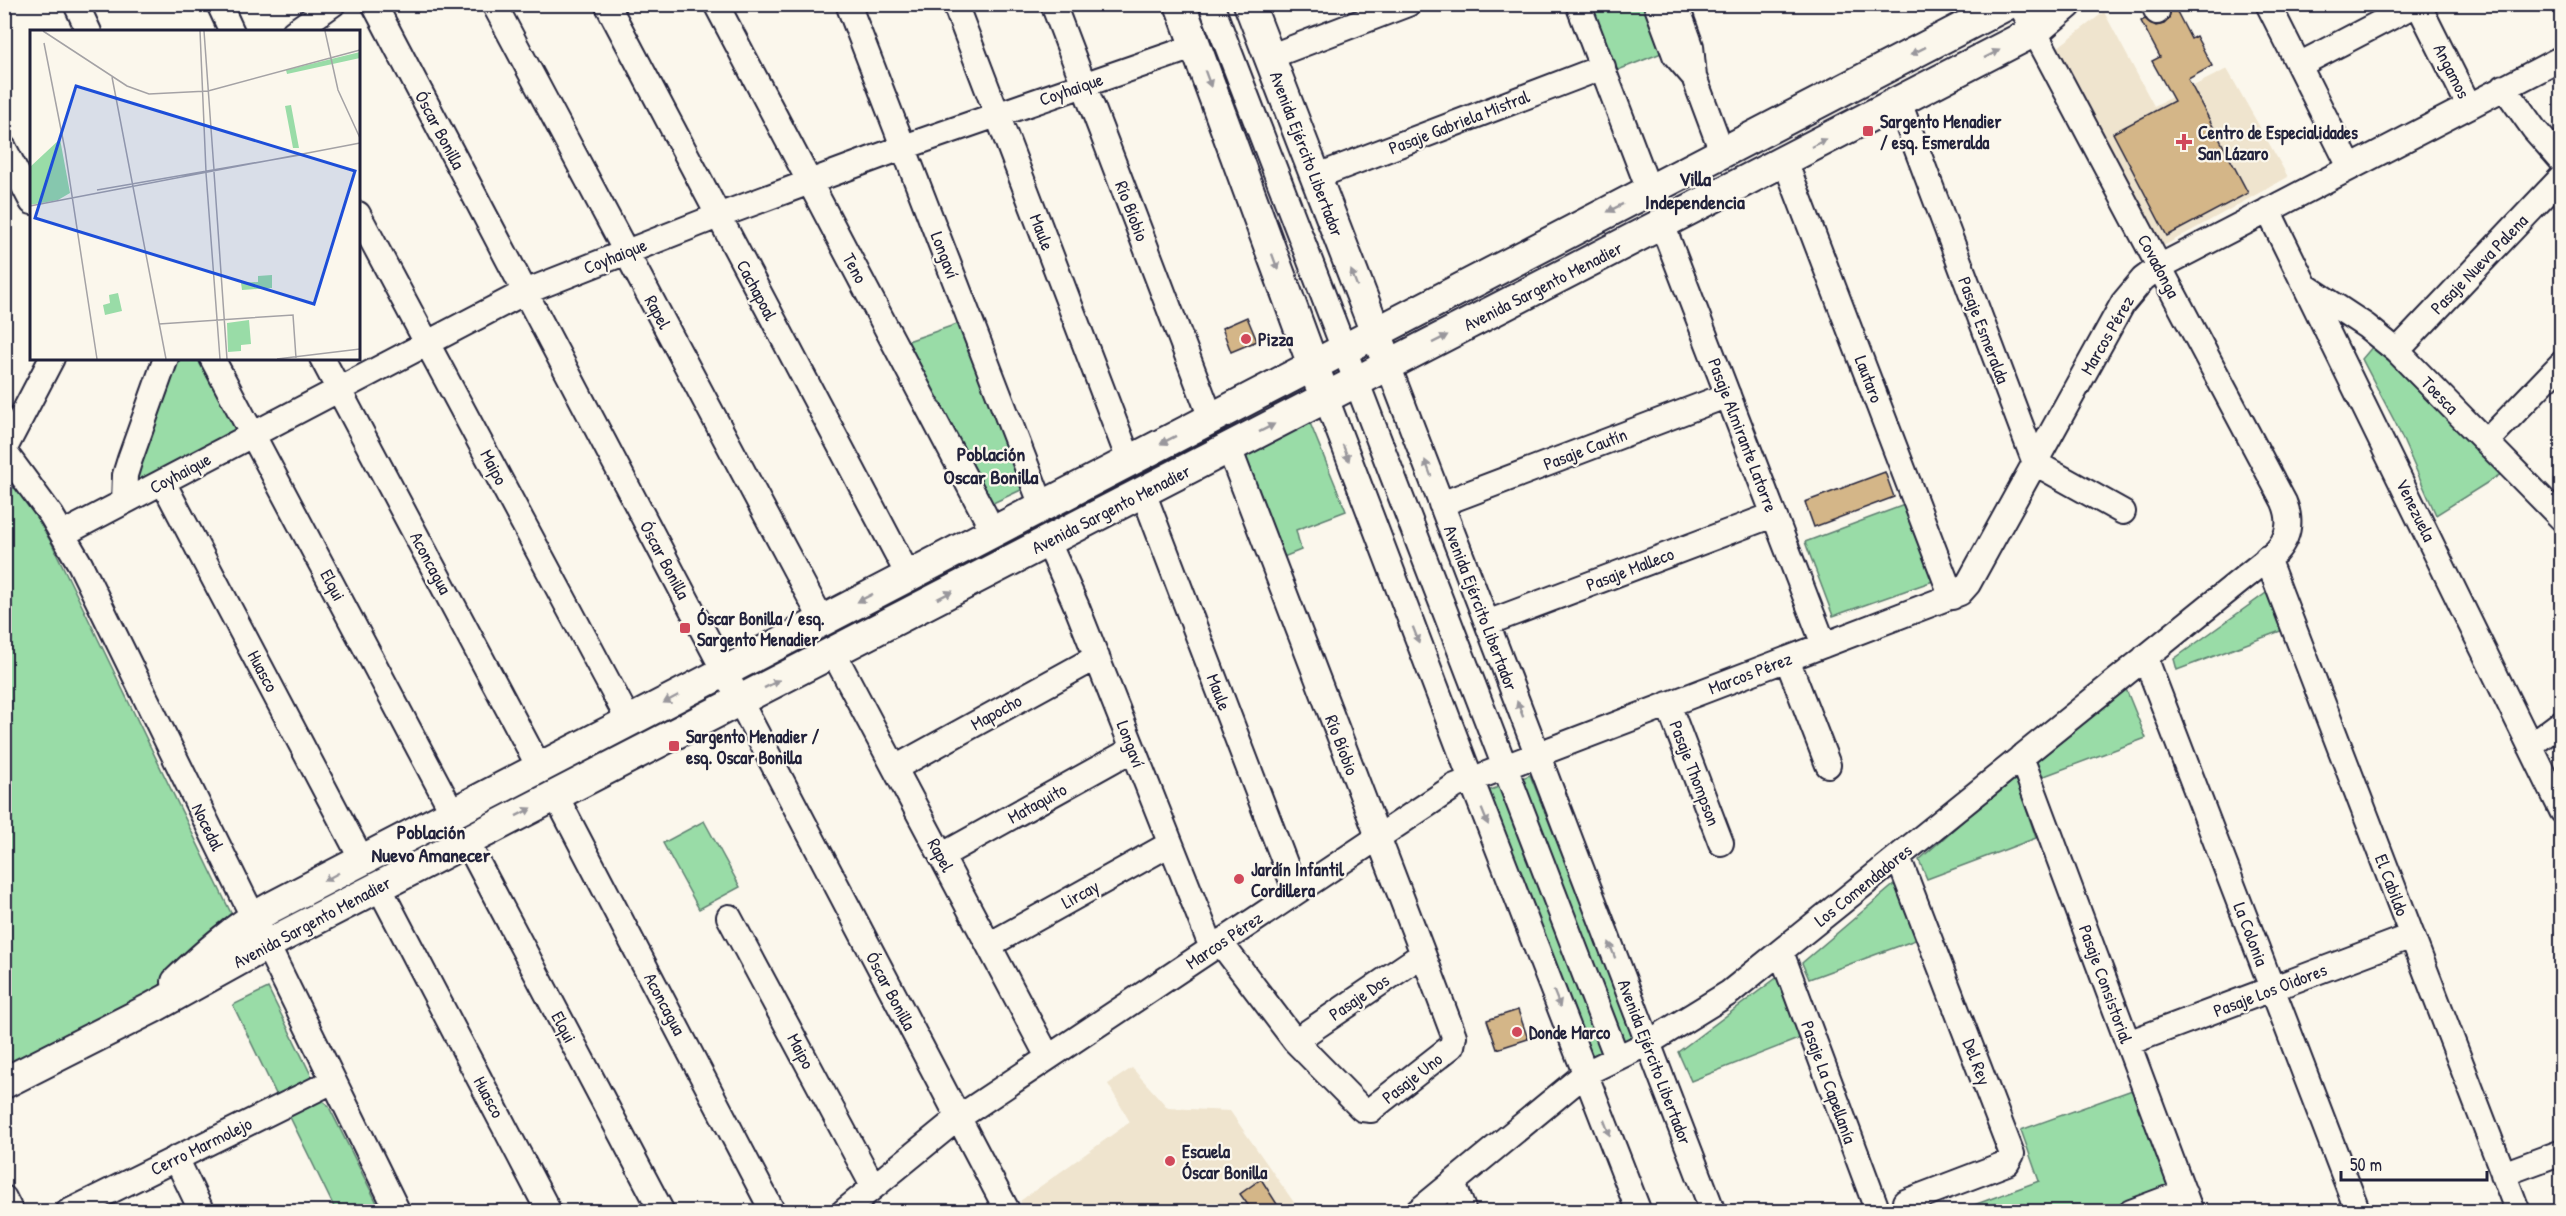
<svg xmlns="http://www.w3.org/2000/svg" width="2566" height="1216" font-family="'Patrick Hand',sans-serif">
<rect width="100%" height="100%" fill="#fbf7ec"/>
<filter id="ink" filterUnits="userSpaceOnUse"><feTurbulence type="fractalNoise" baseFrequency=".0167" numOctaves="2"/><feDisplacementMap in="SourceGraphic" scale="12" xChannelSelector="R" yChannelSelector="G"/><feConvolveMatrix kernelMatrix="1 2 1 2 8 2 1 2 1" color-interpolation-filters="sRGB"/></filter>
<g filter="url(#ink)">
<path fill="#efe4ce" d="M2104,12L2154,106L2227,69L2288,177L2158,249L2053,51Z
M1132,1068L1168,1108L1230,1111L1300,1211L1026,1212L1020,1201L1130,1122L1108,1084Z"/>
<path fill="#99dca7" stroke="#5e7f71" stroke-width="1.5" d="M1587,5H1645L1664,52L1613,72Z
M963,322L1023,489L991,504L908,341Z
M2373,346L2501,474L2436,515L2396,424L2362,359Z
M178,359H204L244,430L129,487Z
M1310,423L1346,511L1296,530L1301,550L1281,558L1241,453Z
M5,486L21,490L52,544L231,913L144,1001L5,1072Z
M1907,504L1936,580L1833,616L1805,542Z
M2269,591L2283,630L2177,670L2174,659Z
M2126,689L2146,738L2039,778L2034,764Z
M1530,775L1634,1034L1629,1042L1593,1055L1586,1048L1488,791Z
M2015,775L2036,838L1927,879L1919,860Z
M704,821L740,887L699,909L663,843Z
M1896,883L1918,939L1809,979L1802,963Z
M1779,976L1803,1037L1691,1081L1678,1052Z
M268,988L314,1081L278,1098L233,1005Z
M2135,1089L2174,1193L2124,1211L1955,1212L2039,1181L2021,1130Z
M317,1097L328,1105L381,1211H336L288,1113Z"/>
<path fill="#d4b688" stroke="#22223b" stroke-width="1.5" d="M2173,4L2191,39L2196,36L2212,66L2188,79L2248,193L2167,236L2113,133L2174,101L2152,61L2160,57L2141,21L2145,19L2156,26L2164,24L2169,19L2170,5Z
M1247,317L1257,341L1231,352L1222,328Z
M1885,472L1894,497L1814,527L1805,502Z
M1518,1010L1528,1039L1497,1049L1487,1020Z
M1261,1179L1282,1212H1253L1240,1194Z"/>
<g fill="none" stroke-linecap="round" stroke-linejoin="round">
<defs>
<path id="minor" d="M76,4L89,32
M219,4L232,32
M374,4L1008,1212
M494,4L822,620
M607,4L908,575
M716,4L993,531
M848,4L1042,506
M955,4L1129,460
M1053,4L1211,418
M1211,4L1617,1058
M1578,4L1649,190
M1656,4L1675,55L1694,77
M1676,4L1691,46L1694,77L1722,152
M2153,4L2157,12
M2268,4L2350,167
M2418,4L2469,106
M294,32L333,4
M1269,57L1408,4
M2299,65L2416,4
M2504,87L2534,129L2562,161
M1899,102L2035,463L2123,512
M4,148L32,202
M1785,161L1952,597
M1315,177L1603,67
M2268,210L2562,811
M358,214L629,721
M1662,224L1824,645
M2307,287L2366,326L2397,351L2562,519
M2397,351L2562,177
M212,358L453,813
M322,358L539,767
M1388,365L1713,1212
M1326,398L1471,779L1639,1212
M2486,442L2562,363
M4,450L52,358
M4,451L51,515L80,564L398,1212
M163,482L362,860
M1143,492L1296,892
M124,502L125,475L130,459L166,358
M1441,504L1728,395
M63,534L525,292L718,216L904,147L1196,46
M1048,542L1076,605L1212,948
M2267,558L2518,1212
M1487,623L1773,515
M833,652L1048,1057
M2145,657L2358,1212
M1787,659L1828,765
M1668,704L1721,843
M2530,746L2562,722
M2021,757L2191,1212
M895,768L1097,657
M556,796L773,1212
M467,842L662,1212
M941,856L1133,749
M1898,857L2012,1154L2007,1163L1905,1202
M379,887L549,1212
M729,917L873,1186
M1220,942L1295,1041L1362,1109L1371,1110L1374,1107L1452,1046L1454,1036L1423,954L1229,448
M989,945L1170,844
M1781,952L1878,1212
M1295,1041L1423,954
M2128,1043L2412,936
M176,1158L202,1212
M2503,1174L2562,1152
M1453,1182L1464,1212
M4,1198L11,1212
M68,1212L333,1081
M843,1212L958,1118L1455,786L1960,593L1968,584L2123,303L2143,279L2159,267L2562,58
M1417,1212L1586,1073L1648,1043L1729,993L2276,552C2289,537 2292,521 2284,502L2020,4
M2131,1212L2184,1192"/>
<path id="major" d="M1180,4L1320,384
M1249,4L1383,351
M177,982C206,954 236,927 272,907L2008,4
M4,1083L152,1008L266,945L2035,31L2067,4"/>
</defs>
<use href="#minor" stroke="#22223b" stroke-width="28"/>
<use href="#major" stroke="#22223b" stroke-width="34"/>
<use href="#minor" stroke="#fbf7ec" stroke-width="24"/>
<use href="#major" stroke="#fbf7ec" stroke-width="30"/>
</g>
<defs><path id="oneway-solid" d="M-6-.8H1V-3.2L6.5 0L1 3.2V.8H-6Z" transform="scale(1.5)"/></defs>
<g fill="#99979c">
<use href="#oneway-solid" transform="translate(1918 51) rotate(153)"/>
<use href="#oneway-solid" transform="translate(1992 54) rotate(-27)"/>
<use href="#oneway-solid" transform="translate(1208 79) rotate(70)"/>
<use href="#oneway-solid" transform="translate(1819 143) rotate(-27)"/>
<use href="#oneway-solid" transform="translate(1615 208) rotate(153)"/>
<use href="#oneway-solid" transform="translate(1275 262) rotate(70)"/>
<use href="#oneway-solid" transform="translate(1354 278) rotate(-111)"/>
<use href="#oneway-solid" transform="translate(1440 339) rotate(-27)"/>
<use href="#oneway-solid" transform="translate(1267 428) rotate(-27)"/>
<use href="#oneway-solid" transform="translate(1168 440) rotate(153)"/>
<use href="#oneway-solid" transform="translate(1346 453) rotate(69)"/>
<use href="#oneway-solid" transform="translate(1428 468) rotate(-111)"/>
<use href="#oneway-solid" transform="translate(945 595) rotate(-27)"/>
<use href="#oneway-solid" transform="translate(865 598) rotate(153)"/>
<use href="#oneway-solid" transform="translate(1416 635) rotate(69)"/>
<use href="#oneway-solid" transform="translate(772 684) rotate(-27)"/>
<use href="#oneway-solid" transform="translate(671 699) rotate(152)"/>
<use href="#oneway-solid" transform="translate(1520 709) rotate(-111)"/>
<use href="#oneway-solid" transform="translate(524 812) rotate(-27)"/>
<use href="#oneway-solid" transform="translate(1485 817) rotate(68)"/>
<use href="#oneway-solid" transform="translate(331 877) rotate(152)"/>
<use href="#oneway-solid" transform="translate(1612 950) rotate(-111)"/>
<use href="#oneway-solid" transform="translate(1557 999) rotate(68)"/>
<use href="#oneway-solid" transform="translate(1607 1128) rotate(69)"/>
</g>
</g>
<g fill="#d1495b" stroke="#fbf7ec" stroke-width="2">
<rect x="1862" y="125" width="12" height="12" rx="3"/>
<path d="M2181 133h6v6h6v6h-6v6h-6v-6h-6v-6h6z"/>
<circle cx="1246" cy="339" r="6"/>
<rect x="679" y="622" width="12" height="12" rx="3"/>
<rect x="668" y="740" width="12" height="12" rx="3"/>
<circle cx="1239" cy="879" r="6"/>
<circle cx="1517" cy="1032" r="6"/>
<circle cx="1170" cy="1161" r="6"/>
</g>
<g text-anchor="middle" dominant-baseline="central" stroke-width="4.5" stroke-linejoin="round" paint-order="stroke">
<g font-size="18" fill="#22223b" stroke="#fbf7ec">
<text transform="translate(2452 71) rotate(63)">Angamos</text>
<text transform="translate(1071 89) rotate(-19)">Coyhaique</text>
<text transform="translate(1459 122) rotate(-21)">Pasaje Gabriela Mistral</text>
<text transform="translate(440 130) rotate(62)">Óscar Bonilla</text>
<text transform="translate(1307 154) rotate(69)">Avenida Ejército Libertador</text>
<text transform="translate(1132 211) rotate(69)">Río Bíobio</text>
<text transform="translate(1042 232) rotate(69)">Maule</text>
<text transform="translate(945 255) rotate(69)">Longaví</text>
<text transform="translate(615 256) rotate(-22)">Coyhaique</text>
<text transform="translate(2479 264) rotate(-46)">Pasaje Nueva Palena</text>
<text transform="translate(2159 266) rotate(62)">Covadonga</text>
<text transform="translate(855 268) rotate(62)">Teno</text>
<text transform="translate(1543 286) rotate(-27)">Avenida Sargento Menadier</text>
<text transform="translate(757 290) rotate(62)">Cachapoal</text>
<text transform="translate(658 312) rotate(62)">Rapel</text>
<text transform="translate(1984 330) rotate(69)">Pasaje Esmeralda</text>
<text transform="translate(2107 335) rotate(-60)">Marcos Pérez</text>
<text transform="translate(1869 379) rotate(69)">Lautaro</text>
<text transform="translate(2440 395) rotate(46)">Toesca</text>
<text transform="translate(1743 435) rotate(69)">Pasaje Almirante Latorre</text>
<text transform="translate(1585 449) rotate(-21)">Pasaje Cautín</text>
<text transform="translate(494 467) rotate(62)">Maipo</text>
<text transform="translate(180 473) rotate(-28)">Coyhaique</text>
<text transform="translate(1111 509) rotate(-27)">Avenida Sargento Menadier</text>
<text transform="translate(2416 510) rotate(64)">Venezuela</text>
<text transform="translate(665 560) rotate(62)">Óscar Bonilla</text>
<text transform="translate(431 563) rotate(62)">Aconcagua</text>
<text transform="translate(1630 569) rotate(-21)">Pasaje Malleco</text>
<text transform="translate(333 585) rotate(62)">Elqui</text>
<text transform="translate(1481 608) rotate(69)">Avenida Ejército Libertador</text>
<text transform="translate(263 671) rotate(62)">Huasco</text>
<text transform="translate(1750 673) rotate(-21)">Marcos Pérez</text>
<text transform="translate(1219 692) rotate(69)">Maule</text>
<text transform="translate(996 712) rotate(-29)">Mapocho</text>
<text transform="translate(1131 744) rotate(69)">Longaví</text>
<text transform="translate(1342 745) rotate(69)">Río Bíobio</text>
<text transform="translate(1695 773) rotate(69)">Pasaje Thompson</text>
<text transform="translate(1037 803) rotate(-29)">Mataquito</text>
<text transform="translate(208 827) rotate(64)">Nocedal</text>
<text transform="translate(941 855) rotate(62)">Rapel</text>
<text transform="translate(1863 885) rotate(-39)">Los Comendadores</text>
<text transform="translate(2392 885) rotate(69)">El Cabildo</text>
<text transform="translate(1080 894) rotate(-29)">Lircay</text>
<text transform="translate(312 922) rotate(-28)">Avenida Sargento Menadier</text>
<text transform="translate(2251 934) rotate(69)">La Colonia</text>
<text transform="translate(1224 940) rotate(-34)">Marcos Pérez</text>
<text transform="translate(2106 984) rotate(70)">Pasaje Consistorial</text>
<text transform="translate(2270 990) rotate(-21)">Pasaje Los Oidores</text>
<text transform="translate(891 991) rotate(62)">Óscar Bonilla</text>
<text transform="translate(1359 997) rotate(-34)">Pasaje Dos</text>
<text transform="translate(665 1004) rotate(62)">Aconcagua</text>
<text transform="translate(564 1027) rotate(62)">Elqui</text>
<text transform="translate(801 1051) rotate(62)">Maipo</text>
<text transform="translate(1655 1062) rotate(69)">Avenida Ejército Libertador</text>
<text transform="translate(1977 1062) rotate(69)">Del Rey</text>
<text transform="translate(1412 1078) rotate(-38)">Pasaje Uno</text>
<text transform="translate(1829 1082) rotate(70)">Pasaje La Capellanía</text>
<text transform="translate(489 1097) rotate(62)">Huasco</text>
<text transform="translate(201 1146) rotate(-26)">Cerro Marmolejo</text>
</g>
<g font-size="18" font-weight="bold" fill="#22223b" stroke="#fbf7ec" text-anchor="start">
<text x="1880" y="121">Sargento Menadier<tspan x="1880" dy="21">/ esq. Esmeralda</tspan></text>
<text x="2198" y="132">Centro de Especialidades<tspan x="2198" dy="21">San Lázaro</tspan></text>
<text x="1258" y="339">Pizza</text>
<text x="697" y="618">Óscar Bonilla / esq.<tspan x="697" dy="21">Sargento Menadier</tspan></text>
<text x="686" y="736">Sargento Menadier /<tspan x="686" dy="21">esq. Oscar Bonilla</tspan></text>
<text x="1251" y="869">Jardín Infantil<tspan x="1251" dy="21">Cordillera</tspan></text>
<text x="1529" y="1032">Donde Marco</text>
<text x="1182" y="1151">Escuela<tspan x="1182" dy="21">Óscar Bonilla</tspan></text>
</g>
<g font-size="20" font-weight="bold" fill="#22223b" stroke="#fbf7ec">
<text x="1695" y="178">Villa<tspan x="1695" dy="23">Independencia</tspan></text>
<text x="991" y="453">Población<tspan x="991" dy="23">Oscar Bonilla</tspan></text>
<text x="431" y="831">Población<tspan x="431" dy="23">Nuevo Amanecer</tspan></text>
</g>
</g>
<g transform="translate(30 30)">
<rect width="330" height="330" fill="#fbf7ec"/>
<path d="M330,22V28L257,44L256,40ZM261,75L269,118H263L255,76ZM30,109L40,163L28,170L0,175V137ZM242,245V258L212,260L211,253L228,252V246ZM88,263L92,281L75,285L73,275L80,273L79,265ZM219,290L221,314L211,315V321L198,322L197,293Z" fill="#99dca7"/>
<path fill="none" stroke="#a4a2a5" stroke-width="1.5" d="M13,1L97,56L119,64L178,61L330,20M170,1L176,142M174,1L184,140M295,1L308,60L330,108M14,13L35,120L67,329M82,47L136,329M184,142L197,329M176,143L190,329M67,160L270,125M0,176L330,113M129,294L263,285L266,328M247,329L330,319"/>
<path fill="#1d4ed8" fill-opacity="0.15" stroke="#1d4ed8" stroke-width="3" d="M46,56L325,141L284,274L5,188Z"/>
<rect width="330" height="330" fill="none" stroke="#22223b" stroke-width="3"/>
</g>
<rect width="2566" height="1216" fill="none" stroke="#fbf7ec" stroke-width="24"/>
<rect x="12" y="12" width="2542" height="1192" fill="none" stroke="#22223b" stroke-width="2" filter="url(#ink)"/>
<path d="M2341 1171v9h146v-9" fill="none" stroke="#22223b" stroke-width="3"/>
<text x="2350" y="1171" font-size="18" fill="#22223b" stroke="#fbf7ec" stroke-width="4.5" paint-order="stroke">50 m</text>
</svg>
